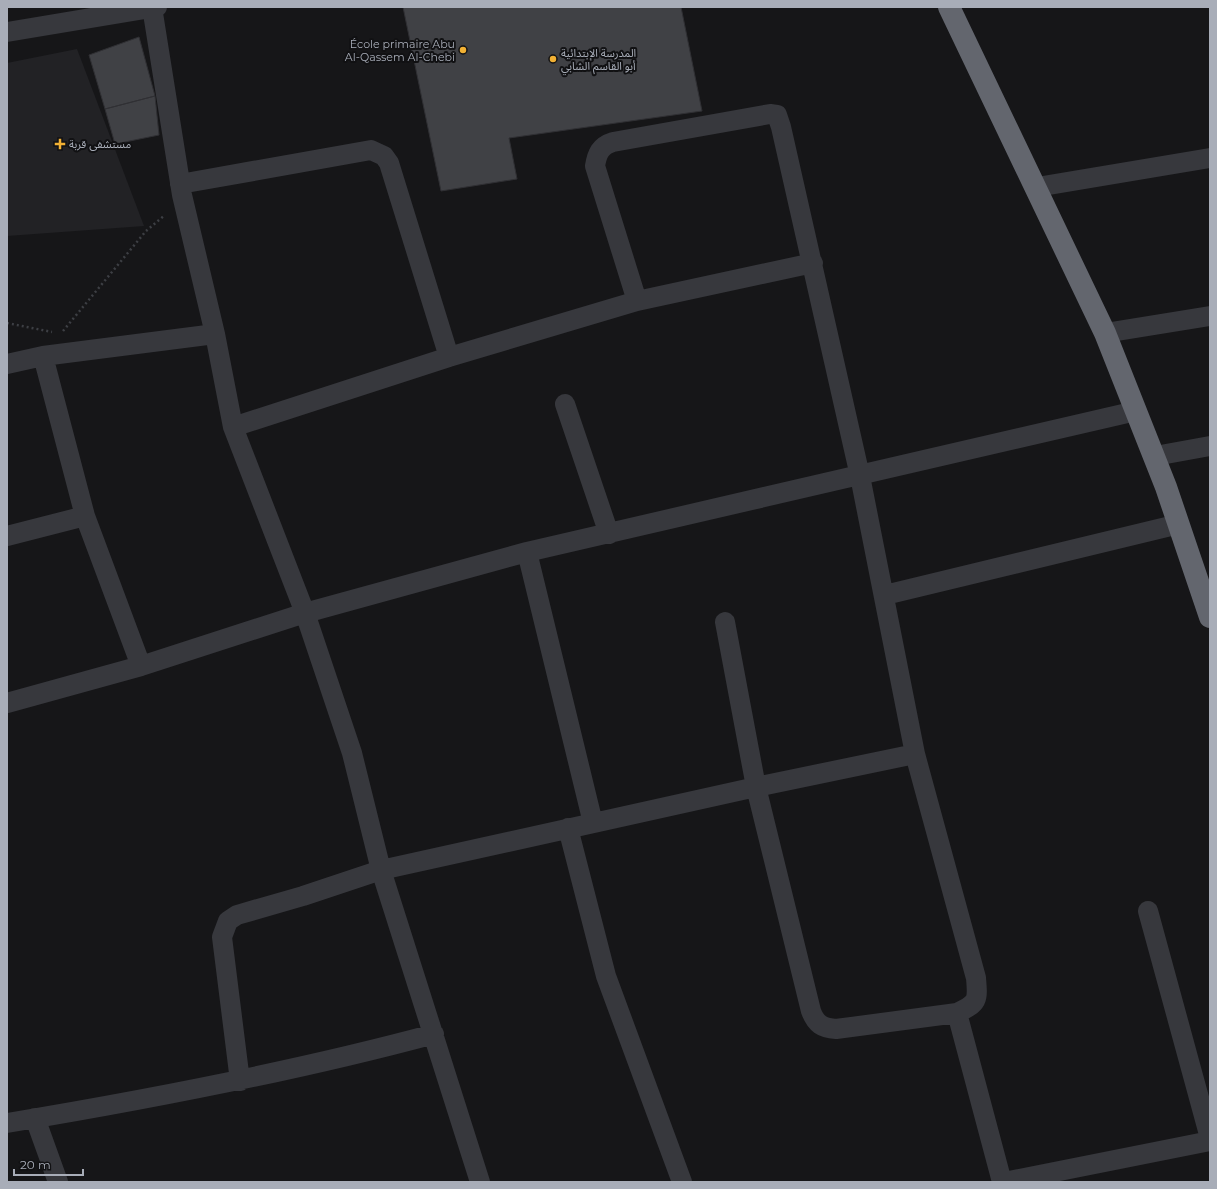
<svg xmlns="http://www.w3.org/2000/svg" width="1217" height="1189" font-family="Montserrat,'Noto Sans Arabic',sans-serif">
<rect width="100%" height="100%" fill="#161618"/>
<path fill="#222225" d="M77,49L144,226L7,236V63Z"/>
<path fill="#404145" stroke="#303034" d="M403,7H681L702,111L509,138L517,179L441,191Z
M139,37L155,96L105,109L89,55Z
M155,96L159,135L115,144L105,109Z"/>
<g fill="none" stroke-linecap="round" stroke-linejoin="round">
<path stroke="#3d3f44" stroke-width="2.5" stroke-dasharray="2 3" stroke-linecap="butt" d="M7,323L52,332
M63,331L146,231L165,215"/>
<path stroke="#37383d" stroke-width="20" d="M152,7L182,195L215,334L233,427L305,613L352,753L381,870L480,1182
M7,32L157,7
M180,184L371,150L384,156L389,163L449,357
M1037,187L1210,158
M637,301L595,166C597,154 600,146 613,142L770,114L777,115L781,127L860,476L915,754L976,978C978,1001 978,1003 957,1013L836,1029C822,1028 816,1024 811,1011L756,787L725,622
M1105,333L1210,316
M43,356L85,516L141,666
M7,364L43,356L215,334
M565,404L609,534
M233,427L449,357L637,301L813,263
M1155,456L1210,446
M7,536L85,516
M527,552L593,823
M885,595L1179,524
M7,703L141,666L305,613L527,552L1136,411
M568,828L606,976L682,1182
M1148,911L1210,1138
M957,1013L1002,1182
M240,1081L222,937L228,921L237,915L303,896L381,870L756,787L915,754
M35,1118L58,1182
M7,1123C151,1099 293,1072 434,1034
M1004,1182L1210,1141"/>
<path stroke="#63666e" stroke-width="22" d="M949,7L1105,333L1166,487L1210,617"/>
</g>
<g fill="#f2b134" stroke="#111113" stroke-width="1.5">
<circle cx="463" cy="50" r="4"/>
<circle cx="553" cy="59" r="4"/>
<path d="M58 138h4v4h4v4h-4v4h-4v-4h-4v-4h4z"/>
</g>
<g text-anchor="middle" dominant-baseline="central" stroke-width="4" stroke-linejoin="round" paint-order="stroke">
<g font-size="11" fill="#a8adb8" stroke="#111113" text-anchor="start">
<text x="455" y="44" text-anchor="end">École primaire Abu<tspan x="455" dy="13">Al-Qassem Al-Chebi</tspan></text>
<text x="561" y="53">المدرسة الإبتدائية<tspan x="561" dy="13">أبو القاسم الشابي</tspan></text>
<text x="69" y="144">مستشفى قربة</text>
</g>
</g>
<rect width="1217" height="1189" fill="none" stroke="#a8adb8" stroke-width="16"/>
<path d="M14 1169v6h69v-6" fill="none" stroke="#a8adb8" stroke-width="2"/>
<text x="20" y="1169" font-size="12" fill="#a8adb8" stroke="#111113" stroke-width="3" paint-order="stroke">20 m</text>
</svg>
